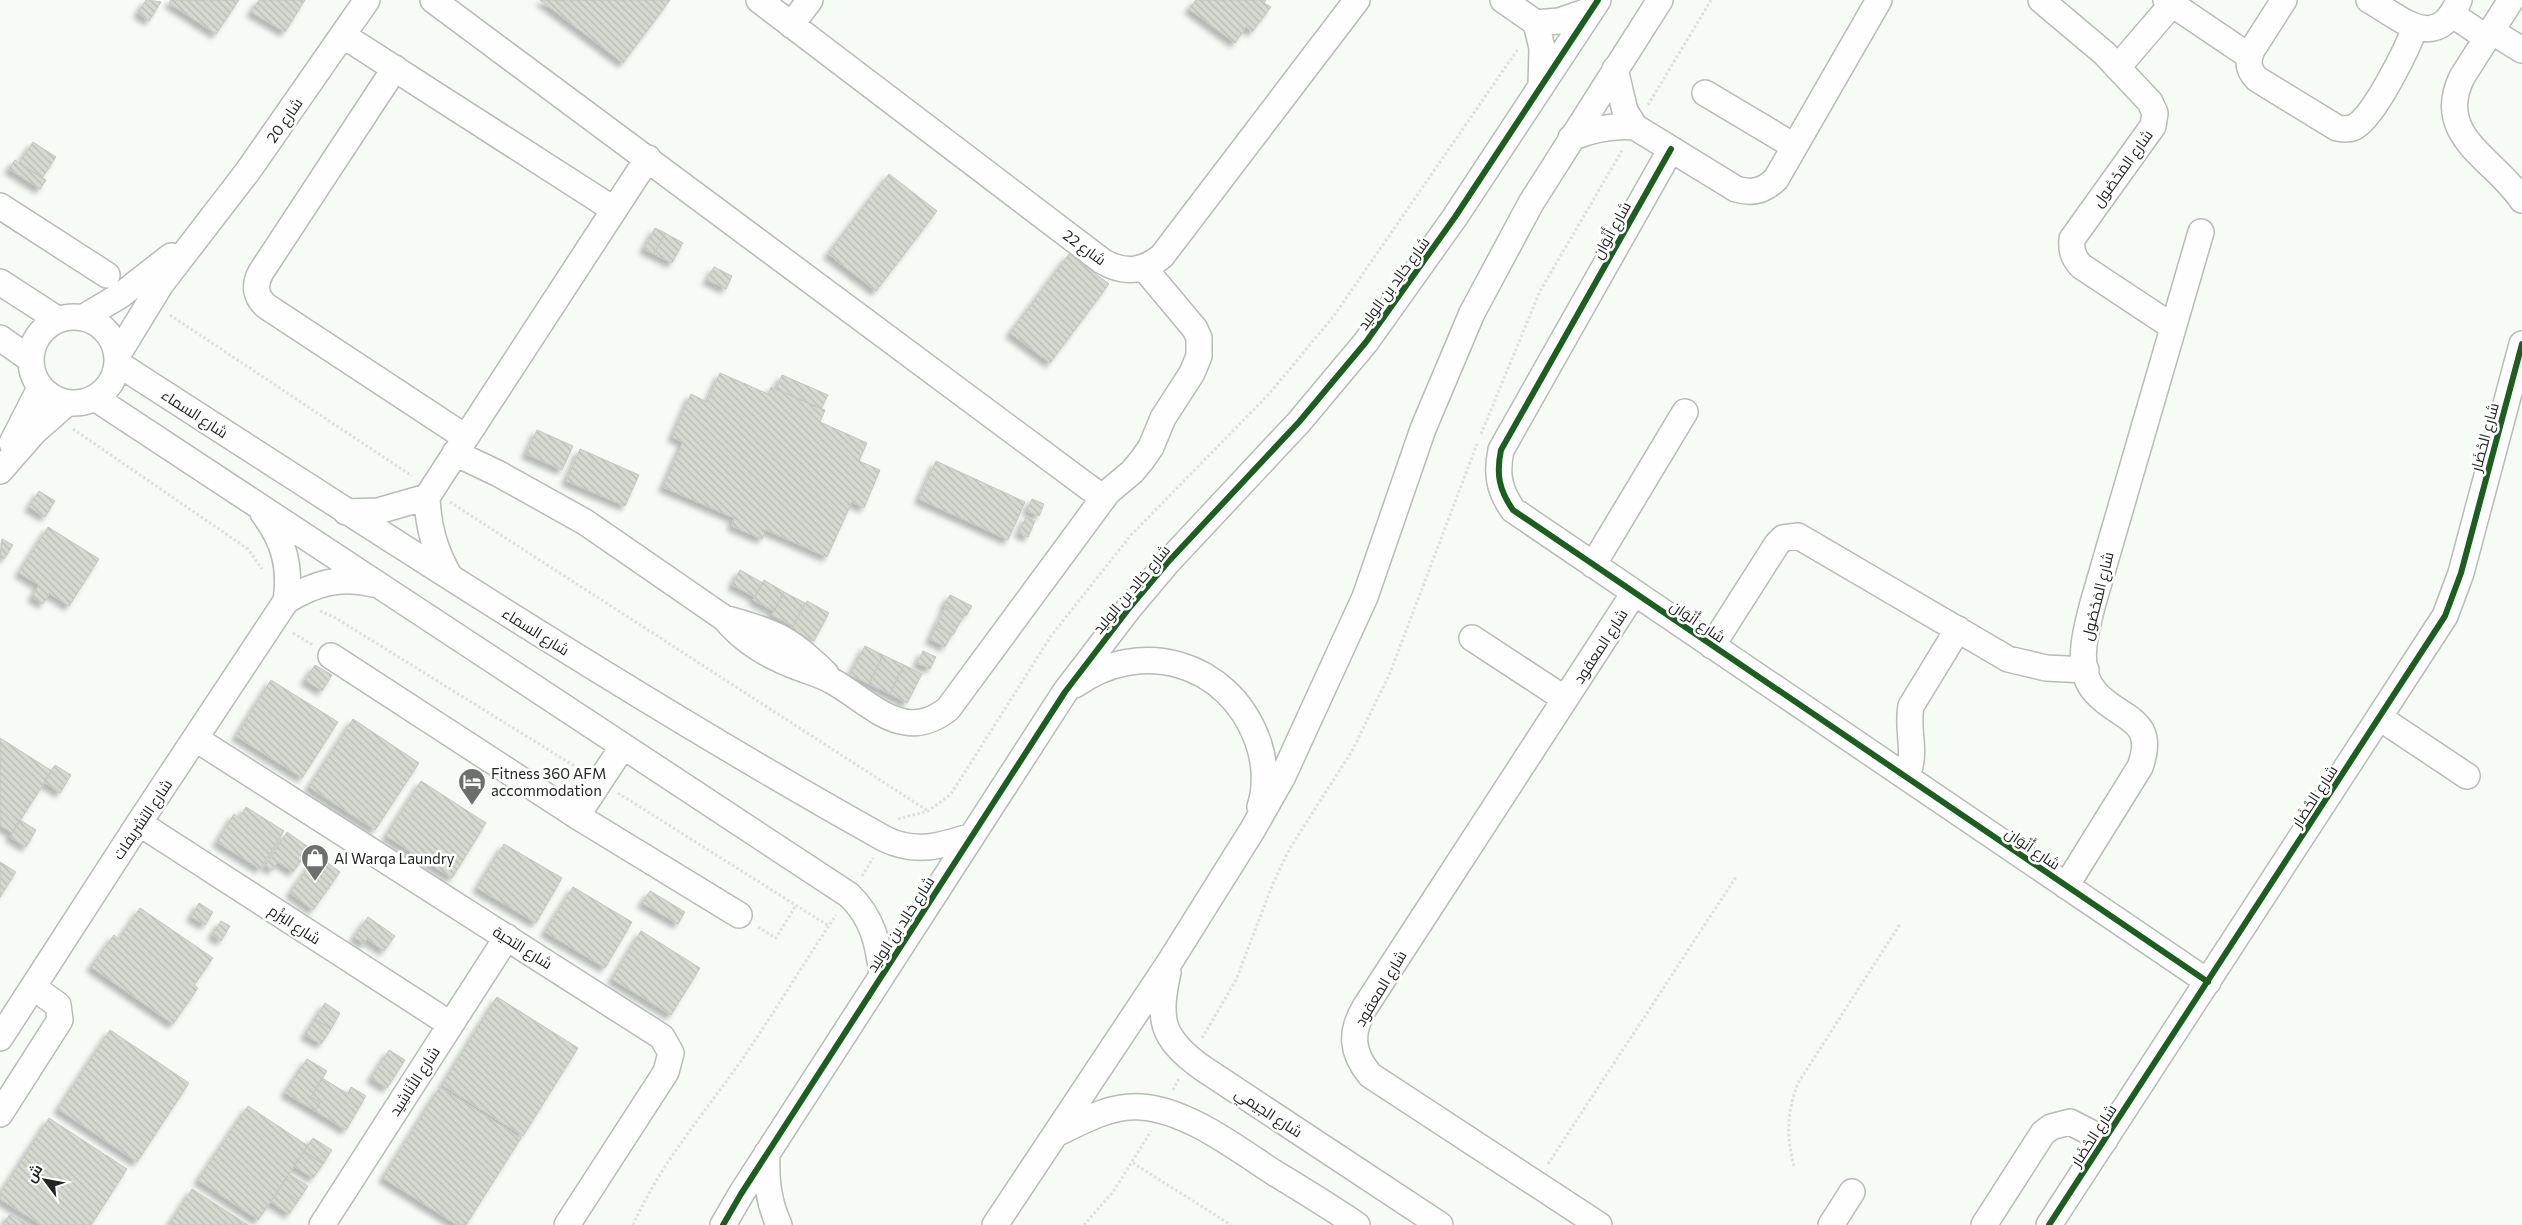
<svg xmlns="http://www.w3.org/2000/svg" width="2522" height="1225" font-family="Commissioner,Cairo,sans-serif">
<defs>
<pattern id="building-back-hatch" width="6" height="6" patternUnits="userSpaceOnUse" patternTransform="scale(1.25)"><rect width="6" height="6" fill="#d6d9d0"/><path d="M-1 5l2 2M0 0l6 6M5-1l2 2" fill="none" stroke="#b7bab2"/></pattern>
<filter id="shadow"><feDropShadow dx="-4.5" dy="4.5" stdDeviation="2.5" flood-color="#0004"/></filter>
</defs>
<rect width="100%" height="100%" fill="#f6fbf6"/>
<path fill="url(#building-back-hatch)" stroke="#c4c6c2" filter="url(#shadow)" d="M146,0L161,2L149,21L138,13Z
M171,0H239L216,34L169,3Z
M259,0H305L285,32L251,12Z
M540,0H670L623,63Z
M1196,0H1266L1264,3L1271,7L1252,32L1246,27L1235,43L1189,9Z
M33,142L56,157L42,178L19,163Z
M15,160L46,180L40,189L9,169Z
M889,174L937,211L876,291L828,254Z
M655,228L665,233L654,254L644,249Z
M665,233L683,243L672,263L654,254Z
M1069,254L1109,284L1050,363L1010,333Z
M714,267L732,276L726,289L707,280Z
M720,373L768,394L771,387L825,410L820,422L867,443L859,461L880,470L864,508L852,502L827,557L766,530L762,539L732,526L734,518L663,487L683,442L672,437L691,394L707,402Z
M782,375L828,395L821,409L776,389Z
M537,430L573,446L562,470L526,454Z
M580,449L639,475L625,506L566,481Z
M936,461L1025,502L1008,540L919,499Z
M39,491L55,501L45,517L29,507Z
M1032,499L1044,504L1039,516L1027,511Z
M1026,517L1035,521L1028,537L1019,533Z
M48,527L99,559L69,606L49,593L43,604L32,597L39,585L19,573Z
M2,539L13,545L4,559L0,557Z
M740,570L763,583L755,597L732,585Z
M764,580L784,592L774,611L753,600Z
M784,592L805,603L793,626L772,615Z
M950,595L972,606L966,616L944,605Z
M807,601L829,613L814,641L791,629Z
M946,606L964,615L953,635L936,626Z
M936,626L952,634L945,647L930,639Z
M865,646L883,655L869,684L850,675Z
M923,651L936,657L930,669L917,663Z
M883,655L904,665L890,694L869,684Z
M315,665L332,675L322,691L305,680Z
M904,665L922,674L907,703L890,694Z
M271,680L338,722L302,778L236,736Z
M353,719L419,763L375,830L309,787Z
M0,738L52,771L12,833L0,825Z
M55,765L71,775L60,793L44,782Z
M421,781L486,823L452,878L386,836Z
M246,807L284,831L260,869L217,842L234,814L239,818Z
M20,820L36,830L26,847L10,837Z
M287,832L310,848L293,872L278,862L272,870L265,866Z
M504,844L562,878L536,923L477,888Z
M0,862L16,872L0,897Z
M311,863L323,871L328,863L340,872L313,910L290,893Z
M573,887L632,922L605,968L545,932Z
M650,891L685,912L678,924L642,903Z
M199,903L213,912L205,925L191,917Z
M140,908L213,958L194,985L198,988L173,1024L91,967L114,935L119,939Z
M368,917L395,936L384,951L367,939L364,944L354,937Z
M221,921L230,926L221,941L212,935Z
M641,931L700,968L671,1015L612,979Z
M497,997L578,1048L523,1136L442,1085Z
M325,1003L340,1013L331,1029L315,1019Z
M315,1019L331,1029L321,1044L305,1035Z
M110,1030L189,1083L137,1162L58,1109Z
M389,1050L405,1060L387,1088L371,1078Z
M307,1059L327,1071L311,1097L320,1102L315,1111L285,1093Z
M322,1078L348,1094L351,1087L366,1096L346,1130L315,1111L320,1102L311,1097Z
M440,1087L521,1138L466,1225H457L383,1178Z
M248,1106L308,1146L258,1220L198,1180Z
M49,1118L127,1169L91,1225H41L0,1199V1194Z
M313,1138L332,1150L323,1164L304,1151Z
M304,1151L323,1164L313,1178L294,1166Z
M289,1174L308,1186L298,1201L280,1188Z
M280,1188L298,1201L289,1214L271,1202Z
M192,1189L248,1225H169Z
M10,1214L28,1225H3Z"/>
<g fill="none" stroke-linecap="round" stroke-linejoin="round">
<defs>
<path id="minor" d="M433,0L1103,498
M759,0L1102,261C1124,274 1143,272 1162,256L1357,0
M1503,0L1536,23
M2041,0L2104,53L2150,102L2155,113L2153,126L2072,239C2071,251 2073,257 2081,266L2173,327
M2166,0L2249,56
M2284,0L2252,50C2247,61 2248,70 2257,79L2337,128C2344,129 2350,130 2356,126C2375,114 2407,50 2415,27
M2369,0C2403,20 2437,53 2459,0
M2511,0L2462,77C2433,136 2495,159 2522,200
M2453,15L2487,38
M1536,23L1542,48L1541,87
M1536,23L1559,21L1591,10
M791,25L810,0
M2491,31L2522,50
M344,36L613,209
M2118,67L2172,4
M395,68L261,272C254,285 255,296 266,306L465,437
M1615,69L1625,111L1635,127L1736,189C1752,194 1764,191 1776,179L1879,0
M1705,93L1794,146
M1571,138C1593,129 1612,125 1635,127
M1671,149L1501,450C1496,474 1499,490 1513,510L2208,982
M0,206L107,275
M0,282L57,319
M31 360a43 43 0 1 1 86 0a43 43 0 1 1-86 0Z
M84,317L121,295L171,256
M0,338L30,359
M117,356L161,284L248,171L367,0
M117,363C370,526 622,692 885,839C916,854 941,846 972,836
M95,398L849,895C873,918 878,943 882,974
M12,443L40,388
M455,453L499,474L585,522L724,618C745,643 770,657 800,668C810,672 822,675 832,681C855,693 879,718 905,722C922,725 935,719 948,709L1108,492L1132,472L1142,460L1151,447L1163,418L1192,373L1199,356V338L1195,329L1144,268
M0,471L34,432L67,403
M346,512L378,511L427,497
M263,513C284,541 291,566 286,601
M1593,565L1685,412
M450,577C435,551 428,527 427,497L648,158
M724,618C773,631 790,638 826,674
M1472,638L1565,699
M1712,646L1777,544L1783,538L1798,536L2008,659L2046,668L2086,670
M331,656L577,816L739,915
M1075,685C1141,637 1228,662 1257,739C1265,760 1267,786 1260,807
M2380,718L2467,776
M196,739L662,1037L671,1053L666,1072L567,1225
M1906,777C1918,753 1906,731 1911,706L1958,629
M577,816L623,746
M139,823L450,1024
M2066,886L2140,767C2158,718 2120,720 2096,693C2074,670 2086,630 2093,603L2201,232
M1168,972C1158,1019 1160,1037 1201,1067L1440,1225
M0,1038L139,823L286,601C315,583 340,576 373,584
M0,1114L60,1020L58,1005L33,987
M1056,1134C1083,1121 1110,1105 1141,1107C1187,1110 1236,1148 1273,1172C1301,1189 1329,1206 1357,1225
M767,1153C766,1179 768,1201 779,1225
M322,1225L507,937
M723,1225L741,1194L1065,692L1130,607L1168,562L1299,422L1366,342L1455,217L1598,0
M995,1225L1171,960L1253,829L1283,776L1365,597L1423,429L1472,313L1531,203L1660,0
M1599,1225L1370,1075C1351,1052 1350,1032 1365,1007L1634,593
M1831,1225L1852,1192
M1984,1225L2043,1133L2051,1127L2070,1122L2105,1140
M2049,1225L2445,616L2461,573L2522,344"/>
</defs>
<use href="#minor" stroke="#b8bbb7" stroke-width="28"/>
<path stroke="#dedfde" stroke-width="3" stroke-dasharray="2.5 2.5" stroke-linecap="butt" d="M1648,105L1711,0
M170,315L412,476
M73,429L248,549L262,569
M1481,434L1540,291L1623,149
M450,502L928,811
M320,611L334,617L581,770
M293,633L313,645
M618,793L829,926
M898,819L928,811L951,794L1051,636L1131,535L1269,394L1333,317L1518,49
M862,876L873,858
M758,927L776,938L796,905
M1202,1038L1236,980L1273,883L1290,848L1352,751L1390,673L1477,444
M1173,1090L1179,1078
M1133,1163L1231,1225
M1548,1164L1736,877
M1794,1166C1786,1136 1787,1112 1798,1083L1900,924
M633,1225C661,1163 702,1116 741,1061C774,1013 804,963 836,915
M1084,1225L1113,1192L1151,1131"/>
<use href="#minor" stroke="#fefefe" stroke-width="25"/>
<defs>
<path id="cycleway" d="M1671,149L1501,450C1496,474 1499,490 1513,510L2208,982
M723,1225L741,1194L1065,692L1130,607L1168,562L1299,422L1366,342L1455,217L1598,0
M2049,1225L2445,616L2461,573L2522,344"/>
</defs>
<use href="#cycleway" stroke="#fff" stroke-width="9"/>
<use href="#cycleway" stroke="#1b5e20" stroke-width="6"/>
</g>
<defs>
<symbol id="hotel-pin" viewBox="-11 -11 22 30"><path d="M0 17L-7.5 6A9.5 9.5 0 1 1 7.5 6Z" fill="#6c706c" stroke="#fff"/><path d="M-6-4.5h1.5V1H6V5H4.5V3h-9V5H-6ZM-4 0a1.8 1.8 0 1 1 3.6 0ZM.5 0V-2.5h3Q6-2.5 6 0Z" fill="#fff"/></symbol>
<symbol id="shop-pin" viewBox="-11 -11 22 30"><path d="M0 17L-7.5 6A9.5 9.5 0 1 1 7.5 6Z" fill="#6c706c" stroke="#fff"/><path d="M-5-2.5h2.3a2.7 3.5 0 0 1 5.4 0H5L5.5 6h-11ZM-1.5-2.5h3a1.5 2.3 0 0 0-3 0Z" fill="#fff"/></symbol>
</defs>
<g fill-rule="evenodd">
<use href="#hotel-pin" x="456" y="766" width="32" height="43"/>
<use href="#shop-pin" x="299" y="842" width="32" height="43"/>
</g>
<g text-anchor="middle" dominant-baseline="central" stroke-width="5" stroke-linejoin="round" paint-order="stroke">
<g font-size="15" fill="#222522" stroke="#fff">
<text transform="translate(284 120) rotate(-55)">شارع 20</text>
<text transform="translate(2122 168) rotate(-54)">شارع المَحْصُول</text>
<text transform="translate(1611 230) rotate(-61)">شارع أَنْوَان</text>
<text transform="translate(1085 247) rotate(36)">شارع 22</text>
<text transform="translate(1393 283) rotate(-54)">شارع خالِد بن الوليد</text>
<text transform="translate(195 413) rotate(33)">شارع السماء</text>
<text transform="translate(2484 437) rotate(-75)">شارع الحْضَار</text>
<text transform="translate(1131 589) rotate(-50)">شارع خالِد بن الوليد</text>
<text transform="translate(2097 596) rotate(-76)">شارع المَحْصُول</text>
<text transform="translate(1698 621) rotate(34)">شارع أَنْوَان</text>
<text transform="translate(536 631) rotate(32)">شارع السماء</text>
<text transform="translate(1600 646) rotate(-57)">شارع المعقود</text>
<text transform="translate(2314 796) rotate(-57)">شارع الحْضَار</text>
<text transform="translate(142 819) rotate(-56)">شارع التشريفات</text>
<text transform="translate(2033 848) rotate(34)">شارع أَنْوَان</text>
<text transform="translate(295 924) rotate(33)">شارع البَزْم</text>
<text transform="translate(900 924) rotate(-57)">شارع خالِد بن الوليد</text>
<text transform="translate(523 947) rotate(32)">شارع التحية</text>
<text transform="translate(1380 988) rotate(-59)">شارع المعقود</text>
<text transform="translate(414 1081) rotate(-57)">شارع الأَنَاشِيد</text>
<text transform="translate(1269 1112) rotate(33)">شارع الجيمي</text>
<text transform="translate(2093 1135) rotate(-57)">شارع الحْضَار</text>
</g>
<g font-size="15" fill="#222522" stroke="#fff" text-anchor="start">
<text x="491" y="773">Fitness 360 AFM<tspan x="491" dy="17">accommodation</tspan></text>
<text x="334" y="858">Al Warqa Laundry</text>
</g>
</g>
<g transform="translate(45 1180) rotate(302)" stroke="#ffffff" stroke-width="4" paint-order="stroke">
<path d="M0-4L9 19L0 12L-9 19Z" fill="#222522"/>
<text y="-8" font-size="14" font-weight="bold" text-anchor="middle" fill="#222522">ش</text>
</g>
</svg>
